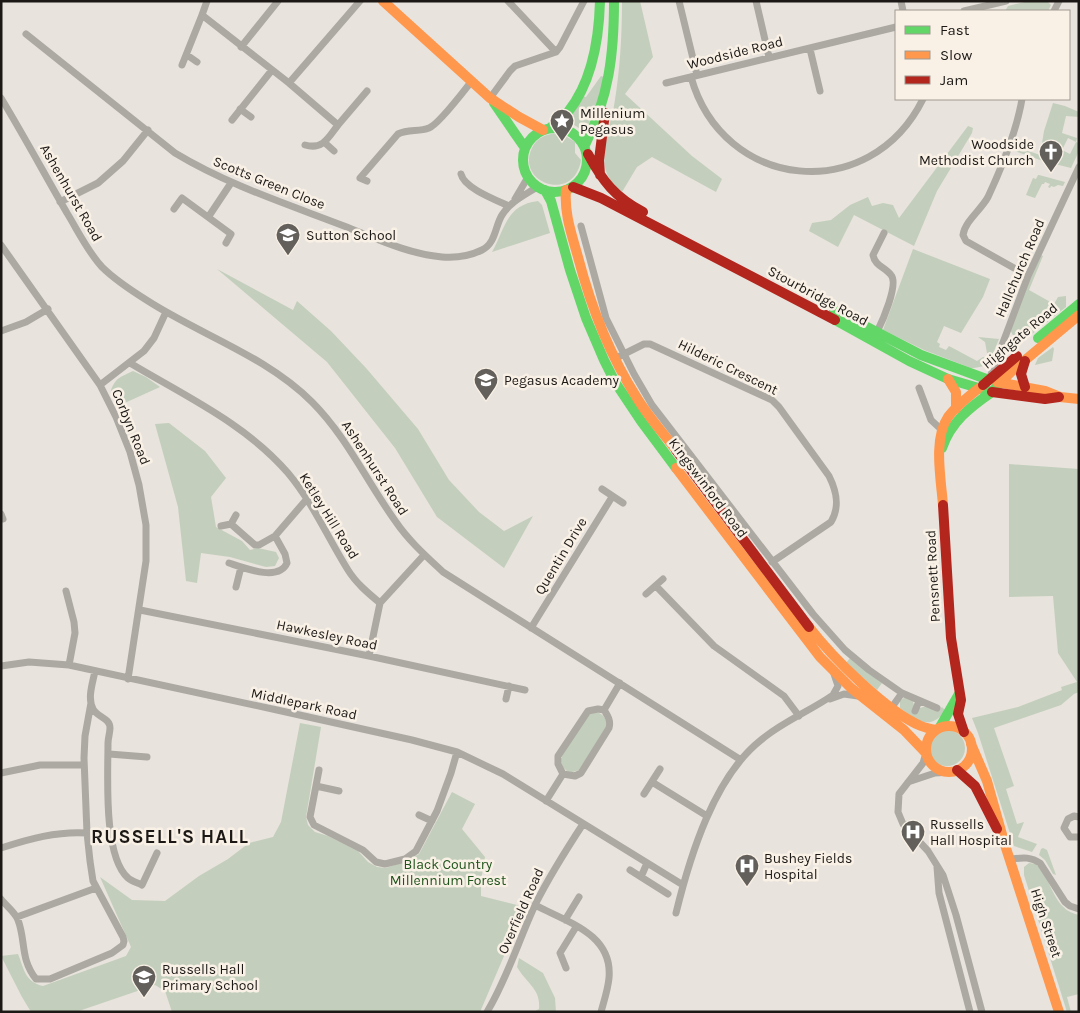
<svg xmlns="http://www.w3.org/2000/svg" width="1080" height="1013" font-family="Karla,sans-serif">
<rect width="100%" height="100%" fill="#e8e3dd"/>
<path fill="#c3cfbc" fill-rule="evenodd" d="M622,1H640L653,57L625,94L692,156L722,179L716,192L652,157L637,167L622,192C614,186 606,176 605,167C602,147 610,125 614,106C620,71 622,36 622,1Z
M1029,1H1047L1051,5L1048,11H1005L1008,6Z
M601,76L604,77L602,93L585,132L568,121L583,96L586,97Z
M1053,103L1065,106L1079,112V117L1066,116L1062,133L1077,138L1076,142L1079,143V151L1071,168L1043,161L1012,150L1014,146L1040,155L1044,131ZM1068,138L1076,142L1070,154L1062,150Z
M968,126L973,128L972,133L937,191L914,246L854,215L838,247L809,231L812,223L831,220L850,205L868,197L872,206L883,203L893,205L899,218Z
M558,133L564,135L575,142V153L581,160C574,204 515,183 532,148C537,137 547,134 558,133Z
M1038,175H1039L1065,182L1063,186L1058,185L1054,187L1051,186L1050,188L1048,187L1050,184L1045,182L1044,184H1042L1035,198L1026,195L1033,178L1036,179Z
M538,201L542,205L550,233L492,252C505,229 506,205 538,201Z
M913,249L990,279L983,297L961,333L944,326L937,342L940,344L939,347L946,350L949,346L977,361L983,357L991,359C988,366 978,368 971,368L924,350L883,330Z
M1041,255L1043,256L1029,290L1054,304L1058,297L1066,296V307L1008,353L1014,337L1010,330L1026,288Z
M217,269L293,310L297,301L331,331L366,368L418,429L449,480L479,512L504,531L533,516L504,568L437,517L395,448L327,362Z
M978,337L999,339L992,356L987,353L985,342Z
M1053,347L1054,349L1052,361L1035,365L1038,358Z
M133,371L146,377L160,387L118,406L111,390C116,377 121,377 133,371Z
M169,423L205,451L226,478L211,497L216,527L242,541L250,550L258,548L276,552L279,558L275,566L266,567L230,557L201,553L197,583L186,581L178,507L155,424Z
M1009,464L1079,469V692L1074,694L1061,705L994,728L1014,786L1006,789L1017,824L1024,822L1018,837L1037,844L1032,852L1014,846L978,733L972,718L1018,707L1062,690L1061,687L1077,682L1058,653L1053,596L1009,597Z
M850,658L882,683L877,690L846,663Z
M905,697L913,701L914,706L920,708L926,706L938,711L942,707L946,711C928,731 918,721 900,708V701Z
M597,712C604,715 608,720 606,727L579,770L570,773C563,769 560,764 562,756L589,713Z
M300,723L321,727L306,817L308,825L315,832L328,836L358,851L368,862L377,867L386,868L406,861L419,854L452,792L475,804L462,829L485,857L481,880V896L525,907L480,1012H172L165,991L155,985L76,1012H31L22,997L1,956L18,954C24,969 25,982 43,986L126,956L131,947L100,877L132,900L165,901L199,876L228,859L249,843L273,837L281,822Z
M929 748a18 18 0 1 1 36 0a18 18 0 1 1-36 0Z
M1043,848L1047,850L1056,875L1053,874L1045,860L1039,855L1041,849Z
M1029,863L1036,864C1053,881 1053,910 1079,915V994L1067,997L1071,1012H1067L1024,875V867Z
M519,958L543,973L555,998L556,1012H533L539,1009C541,989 527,984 517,967Z"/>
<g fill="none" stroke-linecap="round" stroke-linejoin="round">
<path stroke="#aca9a2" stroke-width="7" d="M207,1L202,15L289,83L338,125L367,91
M508,1L556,52
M679,1L697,75
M756,1L769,57
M901,1L903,11
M964,11L1006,1
M1054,11L1059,1
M26,34L175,153C228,185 287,204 344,226C375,238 408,254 442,257C455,258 470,256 482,250C496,243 495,226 502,215C510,202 525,195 537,187
M241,47L278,1
M810,49L820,91
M187,55L197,62
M182,65L202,15
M691,77C723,191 870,206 923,99
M289,83L360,1
M666,83L896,27
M1,98C24,136 45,175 67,213C78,231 88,252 102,267C115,280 132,291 148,301C201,335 266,356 312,402C347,437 367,482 396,522C409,541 426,556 443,572L741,760
M490,98L510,71L515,66L556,52L560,47L584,1
M1022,99C1017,129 1001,169 988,197C981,210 965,221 963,235L966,241L1028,276
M240,109L251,117
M232,120L272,70
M324,142L334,151
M305,145C323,150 328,138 338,125
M461,174C464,188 496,200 509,206
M367,181L360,178L398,134C408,129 419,132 429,128C439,124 463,92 471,82
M515,199L528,177
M60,202L98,183L123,161L148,130
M174,209L182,198L231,234L226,243
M209,216L231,183
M581,226L606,318L634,374L652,405L813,614L845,650L869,670L902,693L937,708
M1,245L100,385L116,417L130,452L139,485L146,525V561L128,679
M1,331L26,322L48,309
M877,332C882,322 899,284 891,275C885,267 875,266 873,255L884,233
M620,356L644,344H650L772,400L779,407L829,476C837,492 840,507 831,522L772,562
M130,363C185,396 246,424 288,473C313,503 328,538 348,570C356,583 368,593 380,603
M990,377L1028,276L1079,167
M100,385L144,351L154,338L166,312
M919,388L931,420L944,432
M602,489L623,503
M1,514L3,519
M231,524L255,545H259L275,536
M221,526L231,524L236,515
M229,563C244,568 279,582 287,563L285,554L275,536L306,500
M656,586L714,646L784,696L799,716
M236,587L241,567
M66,591L74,622L75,633L69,665
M646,594L663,579
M140,610L369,656L525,690
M531,628L612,497
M369,656L380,603L424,555
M1,666L29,662L69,665L277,710L412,740L457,752L503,774L683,885
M95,671C93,682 87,698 93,709C97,717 110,718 110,728C110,733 108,738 108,743C108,775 103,856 128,878C131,881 138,883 142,885L157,853
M506,699L509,686
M830,699L844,694L858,696
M892,707L902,693
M915,711L919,701
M926,753L923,763L899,794L898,812L903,824L928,851L943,875L956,915L982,1012
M109,754L147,757
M319,770L310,817L314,825L363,850L376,862L385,864L405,859L416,851L437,811L451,773L457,752
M1,773L40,765H84
M563,774L575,776L581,773L609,728C611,721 608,716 604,710
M652,782L707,816
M908,782L935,773L951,772
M316,786L339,791
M644,794L660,769
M546,801L563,774L558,764V756L588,711L598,709L604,710L620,683
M419,815L432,821
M1079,817L1074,816L1068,819L1064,828L1070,837H1079
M1,848C29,839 57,831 87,833
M1010,859C1021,858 1030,856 1040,863L1065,902L1070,906L1079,909
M937,867L939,893L970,1012
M630,870L668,894
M641,877L647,863
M1,899C6,906 15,912 18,920C26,941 20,959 36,979H50L112,953L123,945L124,941L123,937L93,881L90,861L87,833L84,758L85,736L91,703
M535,905C567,922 613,934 609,978C608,989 604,1001 601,1012
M676,913C690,856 714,777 761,740C782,722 810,711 833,695L838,686L834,674
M17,917L96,888
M565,920L579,897
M566,968L560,953L576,927
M487,1012C508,977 519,939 536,903C550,875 566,850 583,824"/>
<path stroke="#63d668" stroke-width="10" d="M494,103L525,148
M523 160a32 32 0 1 1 64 0a32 32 0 1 1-64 0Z
M550,128C556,123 563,118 568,112C592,82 599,39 600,1
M585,145C609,97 614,54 614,1
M545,190L551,201L570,270L586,318L604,360L615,382L641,421L676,468
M834,310L921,355L989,380
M835,320L909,361L948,379L992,392L1003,380
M1038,338L1079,304
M942,448C951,422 970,407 992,392
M940,727L959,694"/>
<path stroke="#ff974d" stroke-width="10" d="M383,1L490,98L519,117L543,130
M566,190C564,214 572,235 578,257C591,307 609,354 637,398C648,416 663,433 676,450
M948,379L956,392V409
M1003,380L1012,371L1079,315
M997,382L1045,391L1060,397L1079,399
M676,468L820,657L851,688L904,730L926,753
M943,505C941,479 933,439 948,417C956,406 968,397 979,388
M809,627C832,657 887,712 921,726C926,728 931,729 936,730
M926 749a23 23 0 1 1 46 0a23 23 0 1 1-46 0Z
M971,744L987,781L1005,845L1059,1012"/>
<path stroke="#b3261e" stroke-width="10" d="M588,154C603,182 615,197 643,212
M600,175L599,160L605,113
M573,187L601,198L835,320
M1025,361L1021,374L1025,387
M983,385L1017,356
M992,392L1045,399L1059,397
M676,450L809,627
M943,505L951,638L961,700L958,714L964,732
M957,770L975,786L997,829"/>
</g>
<defs>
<symbol id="sight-pin" viewBox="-11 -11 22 30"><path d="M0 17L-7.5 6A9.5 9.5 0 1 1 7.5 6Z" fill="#635f5b" stroke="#f9f1e6"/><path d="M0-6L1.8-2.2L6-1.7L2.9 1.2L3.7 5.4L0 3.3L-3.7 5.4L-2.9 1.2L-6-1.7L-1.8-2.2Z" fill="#fff"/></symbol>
<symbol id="church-pin" viewBox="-11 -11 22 30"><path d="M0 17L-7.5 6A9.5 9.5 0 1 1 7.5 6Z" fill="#635f5b" stroke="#f9f1e6"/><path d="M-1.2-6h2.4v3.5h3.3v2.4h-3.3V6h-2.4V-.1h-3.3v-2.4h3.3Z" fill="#fff"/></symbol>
<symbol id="school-pin" viewBox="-11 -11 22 30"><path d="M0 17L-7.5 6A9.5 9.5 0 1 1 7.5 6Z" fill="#635f5b" stroke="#f9f1e6"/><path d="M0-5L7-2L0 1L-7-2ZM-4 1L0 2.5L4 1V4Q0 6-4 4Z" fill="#fff"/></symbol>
<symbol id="hospital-pin" viewBox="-11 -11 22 30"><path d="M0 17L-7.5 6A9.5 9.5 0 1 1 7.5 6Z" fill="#635f5b" stroke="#f9f1e6"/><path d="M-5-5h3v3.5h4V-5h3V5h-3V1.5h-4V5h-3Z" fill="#fff"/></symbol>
</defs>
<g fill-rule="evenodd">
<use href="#sight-pin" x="548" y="107" width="28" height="38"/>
<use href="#church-pin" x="1037" y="138" width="28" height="38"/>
<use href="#school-pin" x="274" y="221" width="28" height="38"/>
<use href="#school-pin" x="472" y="366" width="28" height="38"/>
<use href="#hospital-pin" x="899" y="818" width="28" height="38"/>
<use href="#hospital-pin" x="733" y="852" width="28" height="38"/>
<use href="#school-pin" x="130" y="963" width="28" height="38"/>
</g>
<g text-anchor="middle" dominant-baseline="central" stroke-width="5" stroke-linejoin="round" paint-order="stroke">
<g font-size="14" fill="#1b1815" stroke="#f9f1e6">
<text transform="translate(735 53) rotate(-14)">Woodside Road</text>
<text transform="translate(269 183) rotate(22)">Scotts Green Close</text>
<text transform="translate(71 193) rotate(60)">Ashenhurst Road</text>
<text transform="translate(1020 268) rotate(-67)">Hallchurch Road</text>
<text transform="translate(818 296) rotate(28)">Stourbridge Road</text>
<text transform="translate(1020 336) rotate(-40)">Highgate Road</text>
<text transform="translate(728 367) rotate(26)">Hilderic Crescent</text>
<text transform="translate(131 427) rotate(68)">Corbyn Road</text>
<text transform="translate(375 468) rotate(57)">Ashenhurst Road</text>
<text transform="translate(708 488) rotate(53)">Kingswinford Road</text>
<text transform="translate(329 516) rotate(58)">Ketley Hill Road</text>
<text transform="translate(561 556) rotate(-59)">Quentin Drive</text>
<text transform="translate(933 576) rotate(-93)">Pensnett Road</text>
<text transform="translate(327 635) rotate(12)">Hawkesley Road</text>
<text transform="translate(304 704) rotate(12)">Middlepark Road</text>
<text transform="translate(521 911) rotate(-66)">Overfield Road</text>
<text transform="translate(1046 923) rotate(72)">High Street</text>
</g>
<g font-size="14" fill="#1b1815" stroke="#f9f1e6" text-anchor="start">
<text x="580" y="113">Millenium<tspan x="580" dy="16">Pegasus</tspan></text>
<text x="1034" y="144" text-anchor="end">Woodside<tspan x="1034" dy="16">Methodist Church</tspan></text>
<text x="306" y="235">Sutton School</text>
<text x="504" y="380">Pegasus Academy</text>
<text x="930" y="824">Russells<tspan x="930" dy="16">Hall Hospital</tspan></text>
<text x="764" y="858">Bushey Fields<tspan x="764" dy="16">Hospital</tspan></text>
<text x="162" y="969">Russells Hall<tspan x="162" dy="16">Primary School</tspan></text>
</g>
<g font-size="14" fill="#1e531b" stroke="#f9f1e6">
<text x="448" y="864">Black Country<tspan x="448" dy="16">Millennium Forest</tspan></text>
</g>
<g font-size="19" font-weight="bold" letter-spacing="1" fill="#1b1815" stroke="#f9f1e6">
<text x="170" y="837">RUSSELL'S HALL</text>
</g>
</g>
<rect width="1080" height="1013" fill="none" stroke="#1b1815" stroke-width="5"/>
<rect x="895" y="10" width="175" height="90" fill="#f9f1e6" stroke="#a09a92"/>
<rect x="905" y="26" width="25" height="8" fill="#63d668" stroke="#a09a92"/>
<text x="940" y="35" font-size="15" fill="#1b1815">Fast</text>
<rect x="905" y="51" width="25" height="8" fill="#ff974d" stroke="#a09a92"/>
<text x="940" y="60" font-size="15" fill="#1b1815">Slow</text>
<rect x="905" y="76" width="25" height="8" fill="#b3261e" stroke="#a09a92"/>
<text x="940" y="85" font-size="15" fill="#1b1815">Jam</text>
</svg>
